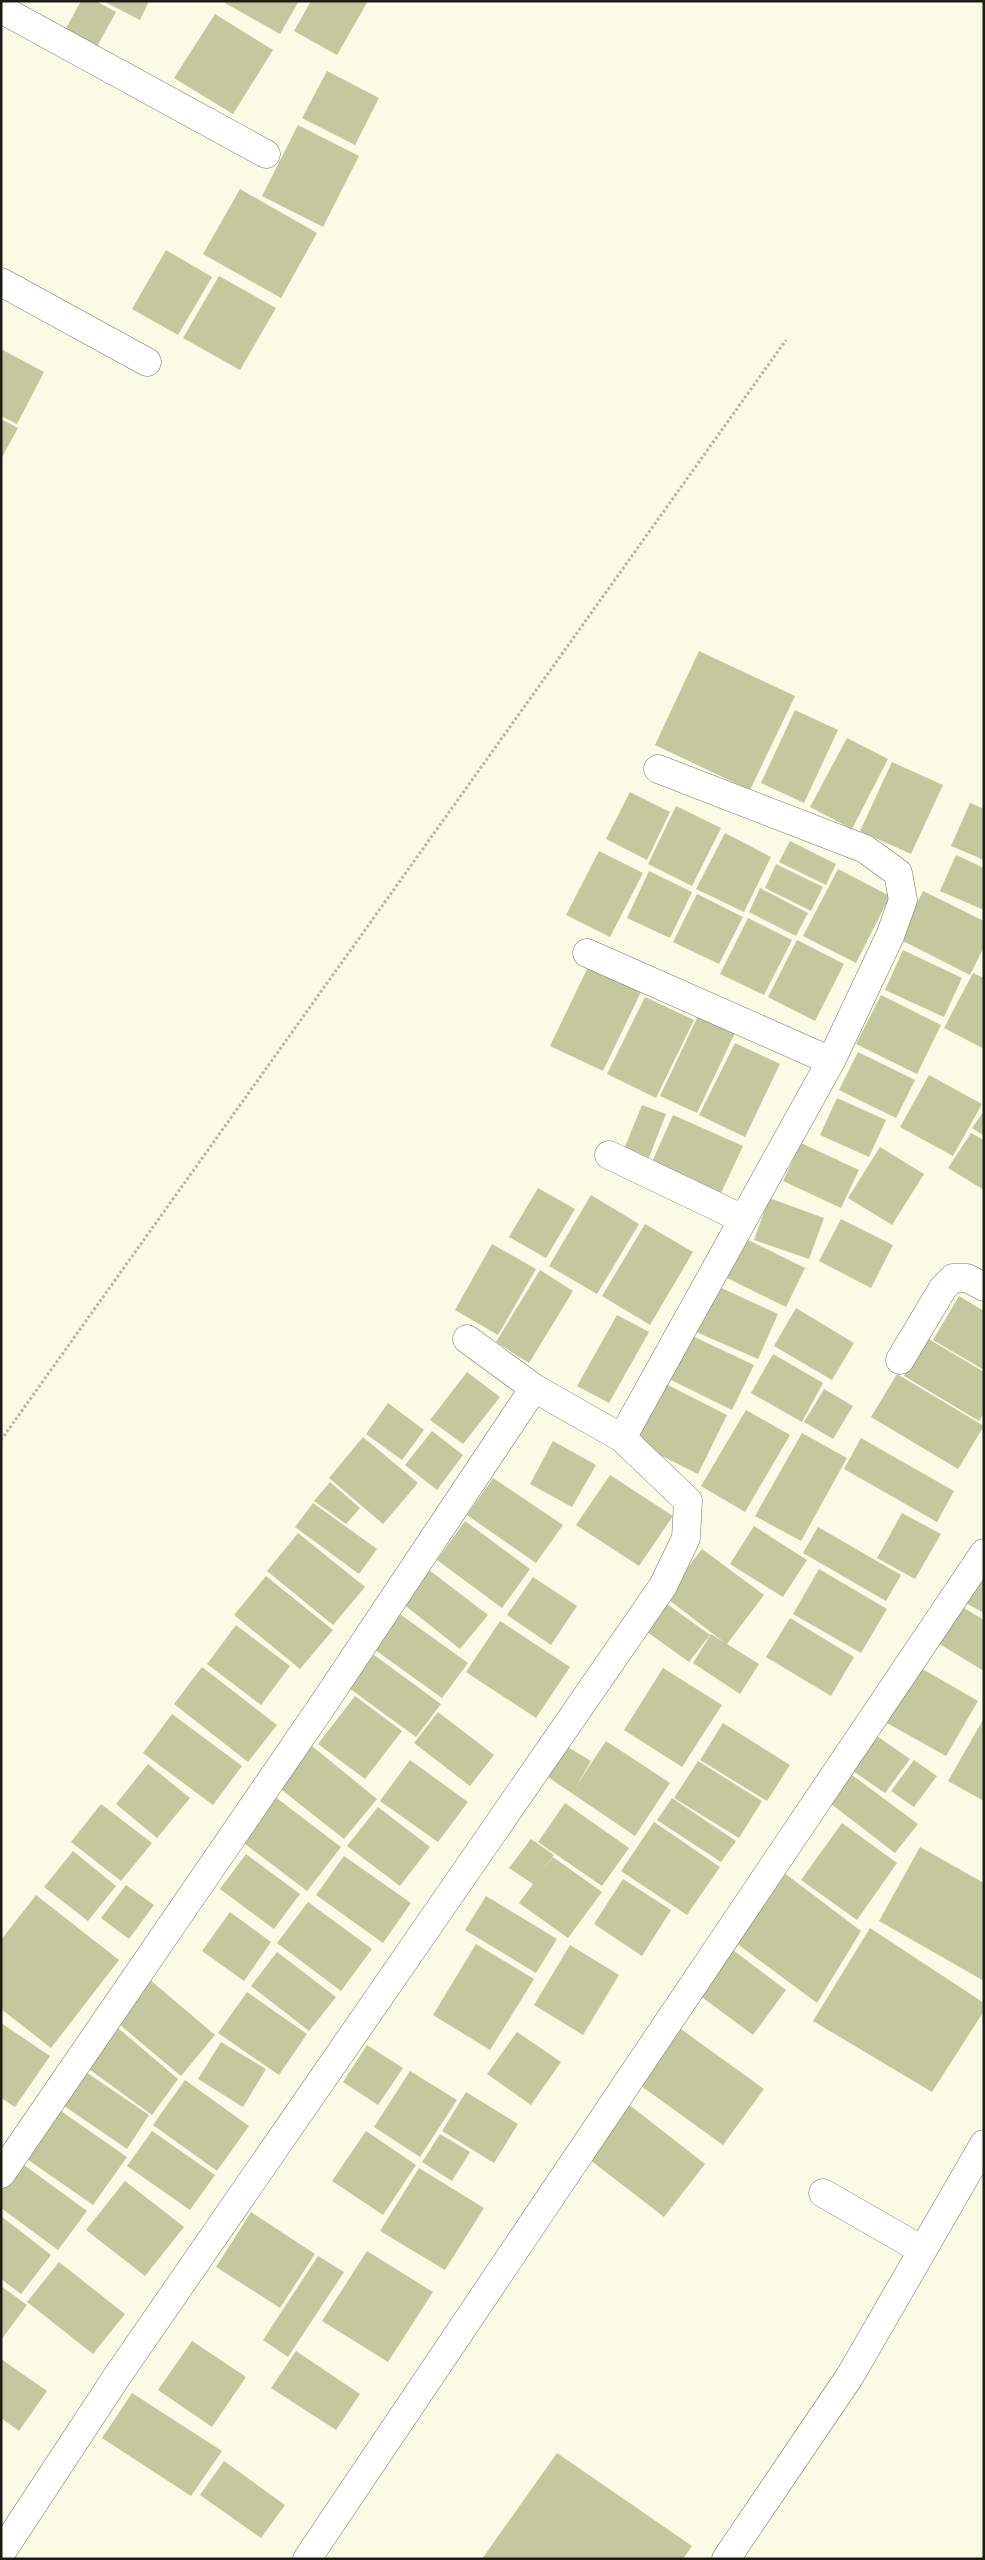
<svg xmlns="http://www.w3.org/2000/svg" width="985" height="2560" font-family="'Work Sans',sans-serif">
<rect width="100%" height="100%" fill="#f9fbe5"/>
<path fill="#c4c89f" d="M81,1H96L116,12L95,50L63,34Z
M103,1H149L140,20Z
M225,1H299L280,34L225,3Z
M311,1H368L337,55L294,31Z
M215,14L273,50L233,114L174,78Z
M327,71L379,98L355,145L302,118Z
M298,125L359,156L323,227L262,196Z
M240,189L317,233L281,298L203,254Z
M166,250L212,277L178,335L132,309Z
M219,276L276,308L240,370L183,338Z
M1,349L44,372L17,424L1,416Z
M1,419L18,428L1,459Z
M699,651L795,696L750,790L655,745Z
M795,710L838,730L804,803L761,783Z
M847,738L888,759L852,829L810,807Z
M892,762L943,785L911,854L860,831Z
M630,792L670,812L647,860L606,839Z
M970,803L984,809V860L951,846Z
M676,806L721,828L692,886L648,864Z
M725,833L771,857L744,912L696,889Z
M790,841L836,864L826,885L779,862Z
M599,851L643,873L610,937L566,915Z
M956,855L984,868V910L940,891Z
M776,864L823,887L811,911L765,888Z
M838,869L890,896L856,963L803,936Z
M649,871L692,892L670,938L627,918Z
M760,888L808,913L796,936L749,912Z
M923,891L984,921V947L970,975L899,939Z
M697,894L743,917L719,964L673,942Z
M748,918L792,940L764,995L720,974Z
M797,940L844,964L815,1021L768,997Z
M903,950L962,978L944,1017L885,990Z
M588,967L641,992L603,1071L550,1046Z
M973,973L984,978V1049L944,1028Z
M881,995L941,1025L917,1074L856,1044Z
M645,997L694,1020L656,1098L607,1074Z
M698,1016L735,1033L697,1113L660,1096Z
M735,1043L780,1064L745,1137L699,1115Z
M858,1052L915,1080L896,1118L839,1090Z
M929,1075L982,1104L953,1156L900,1127Z
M837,1098L886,1120L869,1157L820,1135Z
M642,1105L666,1114L645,1168L620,1159Z
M984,1111V1136L972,1128Z
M673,1115L743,1146L721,1193L652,1162Z
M971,1133L984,1140V1190L948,1168Z
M801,1143L859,1170L841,1208L783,1181Z
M880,1147L924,1174L892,1225L848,1198Z
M538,1188L575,1209L546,1258L509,1237Z
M591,1195L639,1224L597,1294L549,1266Z
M769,1198L824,1218L809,1259L754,1240Z
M841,1219L893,1245L871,1288L819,1261Z
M645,1224L693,1252L650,1325L602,1296Z
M744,1238L805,1268L786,1307L725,1277Z
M492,1244L536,1269L498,1335L455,1310Z
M540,1270L573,1291L529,1363L496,1342Z
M715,1285L778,1314L758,1359L694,1331Z
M959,1296L984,1311V1370L933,1340Z
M796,1308L854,1343L832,1380L774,1346Z
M617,1315L649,1332L609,1403L577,1386Z
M688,1334L754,1365L732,1410L667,1378Z
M927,1338L984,1372V1413L979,1421L904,1376Z
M773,1354L823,1383L802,1422L751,1393Z
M467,1372L500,1397L463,1444L430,1420Z
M897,1374L984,1426L958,1469L871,1417Z
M662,1382L727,1415L698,1474L632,1441Z
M824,1389L853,1406L833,1439L804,1422Z
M388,1403L424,1430L402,1460L366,1434Z
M746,1410L790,1435L745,1512L701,1486Z
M432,1431L463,1455L437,1490L405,1465Z
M802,1433L847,1458L801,1541L755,1516Z
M363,1437L418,1483L383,1524L329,1478Z
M861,1438L954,1491L937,1522L844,1469Z
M553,1441L596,1465L572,1507L530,1484Z
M610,1475L673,1516L639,1566L576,1525Z
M493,1478L563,1525L536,1563L467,1515Z
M330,1482L360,1508L346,1524L314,1501Z
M313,1503L377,1549L359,1574L295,1527Z
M902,1513L941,1534L915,1579L877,1558Z
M465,1521L530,1569L502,1608L437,1560Z
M754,1526L807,1560L783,1597L730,1564Z
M818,1527L901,1575L886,1601L803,1553Z
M298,1533L365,1587L333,1625L267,1571Z
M702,1549L764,1595L727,1644L759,1664L740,1694L693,1663L711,1634L725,1643L665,1597Z
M819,1569L887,1609L861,1653L793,1614Z
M429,1570L488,1615L460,1649L402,1603Z
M984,1570V1613L960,1600Z
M266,1576L333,1630L300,1669L234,1615Z
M533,1577L577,1606L551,1645L507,1615Z
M663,1601L710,1635L689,1662L643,1629Z
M954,1602L984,1620V1671L931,1639Z
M397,1612L468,1663L442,1698L371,1647Z
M790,1618L854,1657L831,1696L766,1657Z
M500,1621L570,1667L536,1718L466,1672Z
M236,1625L290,1666L261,1705L207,1664Z
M374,1655L441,1704L416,1737L349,1688Z
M202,1667L277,1725L248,1762L174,1704Z
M919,1667L978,1701L946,1756L887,1723Z
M663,1668L722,1705L682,1767L624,1730Z
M355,1696L402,1731L365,1779L318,1744Z
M438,1712L494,1755L470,1786L414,1743Z
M172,1714L242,1766L213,1805L143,1753Z
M984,1718V1801L948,1781Z
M723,1723L790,1765L767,1801L700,1760Z
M874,1734L910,1759L885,1793L850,1769Z
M606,1741L670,1783L635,1836L542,1773L561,1743L591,1761L575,1788Z
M312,1746L377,1799L344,1839L278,1787Z
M410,1760L468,1802L438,1842L380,1801Z
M914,1760L937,1776L914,1807L891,1791Z
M698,1761L762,1801L739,1838L674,1798Z
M148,1764L190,1798L157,1838L116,1804Z
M844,1769L918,1824L895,1853L822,1797Z
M274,1796L341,1847L307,1891L241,1841Z
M672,1798L736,1841L721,1862L657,1820Z
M565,1803L629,1848L602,1886L538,1842Z
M101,1804L152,1843L121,1881L71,1842Z
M378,1807L430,1847L400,1886L347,1846Z
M654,1822L720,1867L687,1915L621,1871Z
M842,1823L897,1863L857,1920L801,1880Z
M531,1839L554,1855L541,1872L553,1857L602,1892L568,1938L519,1903L533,1884L509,1868Z
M920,1847L984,1883V1981L879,1921Z
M73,1851L116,1886L88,1921L44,1887Z
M246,1854L300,1894L274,1929L220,1889Z
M344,1856L411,1903L383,1943L316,1895Z
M779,1869L861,1931L817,2003L732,1940Z
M623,1879L671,1910L642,1956L594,1924Z
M126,1885L154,1905L129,1939L101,1918Z
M36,1895L119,1960L51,2048L1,2009V1940Z
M486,1896L557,1939L536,1973L465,1930Z
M308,1902L372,1949L341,1991L277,1943Z
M230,1912L271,1942L244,1981L202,1951Z
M870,1928L984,2003V2011L932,2092L813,2021Z
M476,1944L534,1979L490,2050L433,2015Z
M570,1945L619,1975L583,2035L534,2005Z
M733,1950L786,1990L753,2035L699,1995Z
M277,1952L336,1997L309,2031L251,1986Z
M149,1979L215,2035L181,2076L114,2020Z
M247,1992L307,2034L279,2075L218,2033Z
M111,2022L178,2079L152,2115L82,2064Z
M1,2023L50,2056L15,2107L1,2098Z
M678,2027L764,2089L723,2145L637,2083Z
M517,2032L561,2062L531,2105L487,2074Z
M221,2042L266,2069L243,2107L198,2079Z
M367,2045L403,2068L378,2105L343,2082Z
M80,2068L149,2115L127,2149L57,2101Z
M410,2071L457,2100L420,2157L374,2127Z
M185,2080L249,2126L217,2171L153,2125Z
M466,2092L518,2124L494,2163L442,2131Z
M627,2103L705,2164L664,2217L585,2156Z
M58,2109L127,2157L93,2205L24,2157Z
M152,2131L215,2175L190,2210L127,2166Z
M366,2131L416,2165L383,2215L332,2181Z
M440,2134L470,2152L452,2181L422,2162Z
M20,2162L87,2211L58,2250L1,2208V2187Z
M419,2168L484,2208L445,2270L380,2231Z
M125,2181L184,2227L145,2276L86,2230Z
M251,2212L315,2254L280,2308L216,2267Z
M1,2216L51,2255L21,2294L1,2279Z
M367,2251L433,2292L388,2362L322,2321Z
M318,2256L344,2272L288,2357L263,2340Z
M59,2262L125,2314L93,2354L27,2302Z
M1,2286L27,2305L1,2340Z
M192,2341L246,2377L212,2427L158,2390Z
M296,2351L360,2394L336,2430L271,2388Z
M1,2359L47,2391L19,2431L1,2418Z
M132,2393L222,2451L191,2496L102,2438Z
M557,2453L692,2546L683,2559H482Z
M224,2461L285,2505L261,2538L200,2495Z"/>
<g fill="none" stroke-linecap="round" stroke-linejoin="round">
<defs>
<path id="minor" d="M1,9L266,154
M1,282L147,362
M587,953L831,1061
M609,1155L743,1219
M900,1360L943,1288L953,1278H967L984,1287
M622,1438L831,1061L890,936L903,900L898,873L865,849L658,769
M1,2174L322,1706L534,1388
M823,2193L922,2250
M1,2553L118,2375L663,1586L686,1538L688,1501L622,1438L534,1388L467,1339
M307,2559L984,1553
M726,2559L850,2376L984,2144"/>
</defs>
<use href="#minor" stroke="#737562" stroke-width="29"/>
<path stroke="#b3b5a3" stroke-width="3" stroke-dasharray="2.5 2.5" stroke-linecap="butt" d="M1,1440L786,340"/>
<use href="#minor" stroke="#fff" stroke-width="28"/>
</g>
<rect width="985" height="2560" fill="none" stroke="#1c1d15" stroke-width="5"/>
</svg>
